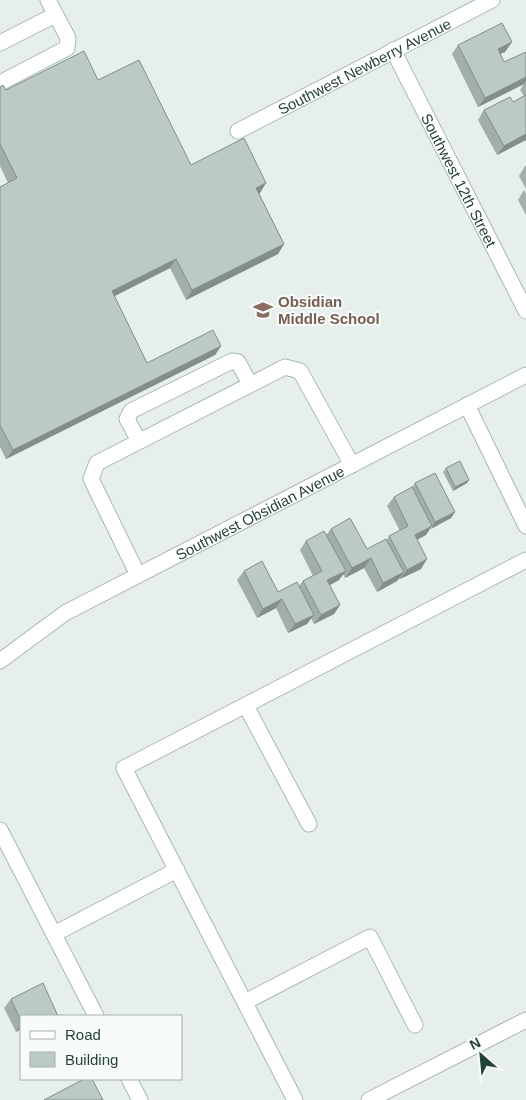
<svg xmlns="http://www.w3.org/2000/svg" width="526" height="1100" font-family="Helvetica,sans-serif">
<rect width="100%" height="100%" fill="#e6efeb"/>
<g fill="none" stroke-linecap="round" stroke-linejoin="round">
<defs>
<g id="minor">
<path d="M0,43L55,15"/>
<path id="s1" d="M393,50L526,311"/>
<path d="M0,83L67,48L68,38L48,0"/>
<path id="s2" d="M238,131L492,0"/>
<path d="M467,405L526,526"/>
<path d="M139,441L127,419L131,411L232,361L238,362L250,384"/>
<path d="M138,575L91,479L97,463L285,367L300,371L352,465"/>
<path id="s3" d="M0,661L65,613L526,375"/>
<path d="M246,706L309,824"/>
<path d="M0,830L96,1016"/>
<path d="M54,934L177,870"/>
<path d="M245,1002L370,937L415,1025"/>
<path d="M129,1079L140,1100"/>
<path d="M295,1100L124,768L526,560"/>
<path d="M369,1100L526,1020"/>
</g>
</defs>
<use href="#minor" stroke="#a8b8b2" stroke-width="17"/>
<use href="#minor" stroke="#fff" stroke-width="15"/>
</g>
<path fill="#a1aea9" d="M512,42L505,52L500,54L504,62L526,52V140L497,155L478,120L484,110L513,102L524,96L520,90L524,84L478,107L452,54L458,45Z
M98,80L191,165L266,183L259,193L284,244L278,254L186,300L170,268L114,296L147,363L221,346L215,355L6,459L0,447V187L8,183L0,166V87L6,90Z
M525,166H526V189L519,176Z
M524,190L526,194V215L518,200Z
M446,468L469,480L467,483L453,491L443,472Z
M415,483L455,512L451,518L430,528L426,535L417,540L421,569L400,579V578L397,581L377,592L364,568L345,578L343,574L339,580L330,585L340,605L334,614L314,624L311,618L307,624L288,633L276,608L257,618L237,580L244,571L278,592L299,586L303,581L313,576L300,550L306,541L326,535L331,529L367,549L387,540L389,536L400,531L387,506L394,497L412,487Z
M11,999L21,1016V1029L16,1032L4,1008Z"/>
<path fill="#838d89" d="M512,42L505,52L491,58L498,49Z
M526,77V81L524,84L478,107L485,98Z
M526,134V140L497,155L504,146Z
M266,183L260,193L250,198L256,188Z
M284,244L278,254L186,300L192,290Z
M176,259L170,268L105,301L112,291Z
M221,346L215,355L6,459L13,450Z
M469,480L467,483L453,491L455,487Z
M455,512L451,518L431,529L435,522Z
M432,526L426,535L408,544L415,535Z
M371,558L364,568L345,578L352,568Z
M427,559L421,569L400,579L407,570Z
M346,571L339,580L321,590L327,580Z
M404,572L397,581L377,592L383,583Z
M282,599L276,608L257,618L263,609Z
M340,605L334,614L314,624L321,615Z
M314,615L307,624L288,633L295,624Z
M21,1024V1029L16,1032Z"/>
<path fill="#bbcac4" stroke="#838d89" d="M502,23L512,42L498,49L504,62L526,52V77L485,98L458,45Z
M84,51L98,80L139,60L191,165L244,138L266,183L256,188L284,244L192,290L176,259L112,291L147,363L213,330L221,346L13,450L0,425V187L17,178L0,144V87L3,85L6,90Z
M526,95V134L504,146L484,110L510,97L513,102Z
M460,461L469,480L455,487L446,468Z
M435,473L455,512L435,522L415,483Z
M412,487L432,526L415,535L427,559L407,570L389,536L408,526L394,497Z
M350,518L367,549L386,539L404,572L383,583L371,558L352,568L331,529Z
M324,531L346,571L327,580L340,605L321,615L303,581L322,571L306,541Z
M262,561L278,592L297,582L314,615L295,624L282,599L263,609L244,571Z
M43,983L58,1016H21V1021L11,999Z
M84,1079H92L103,1100H44Z"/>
<defs>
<symbol id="school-bare" viewBox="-9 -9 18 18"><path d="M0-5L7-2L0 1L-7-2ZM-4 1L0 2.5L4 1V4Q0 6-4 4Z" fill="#8d6e63" stroke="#f7fbf9" stroke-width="2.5" paint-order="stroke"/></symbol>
</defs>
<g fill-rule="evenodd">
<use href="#school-bare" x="249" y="296" width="28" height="28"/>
</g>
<g text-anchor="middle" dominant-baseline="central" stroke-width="4" stroke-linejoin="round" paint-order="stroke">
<g font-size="15" fill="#24423a" stroke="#f7fbf9">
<text stroke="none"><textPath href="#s2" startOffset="142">Southwest Newberry Avenue</textPath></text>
<text stroke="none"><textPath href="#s1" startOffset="146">Southwest 12th Street</textPath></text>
<text stroke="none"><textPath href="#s3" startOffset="300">Southwest Obsidian Avenue</textPath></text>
</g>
<g font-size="15" font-weight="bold" fill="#785e54" stroke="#f7fbf9" text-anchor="start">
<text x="278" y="301">Obsidian<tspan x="278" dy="17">Middle School</tspan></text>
</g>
</g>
<rect x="20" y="1015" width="162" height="65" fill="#f7fbf9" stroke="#a3b1ad"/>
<rect x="30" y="1031" width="25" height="8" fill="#ffffff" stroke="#a3b1ad"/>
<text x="65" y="1040" font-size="15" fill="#24423a">Road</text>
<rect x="30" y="1052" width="25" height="15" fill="#bbcac4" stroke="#a3b1ad"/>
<text x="65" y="1065" font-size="15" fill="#24423a">Building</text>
<g transform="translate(481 1055) rotate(333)" stroke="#f7fbf9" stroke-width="4" paint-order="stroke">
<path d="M0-4L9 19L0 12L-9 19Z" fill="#24423a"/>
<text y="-8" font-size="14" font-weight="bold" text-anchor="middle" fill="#24423a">N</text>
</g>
</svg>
